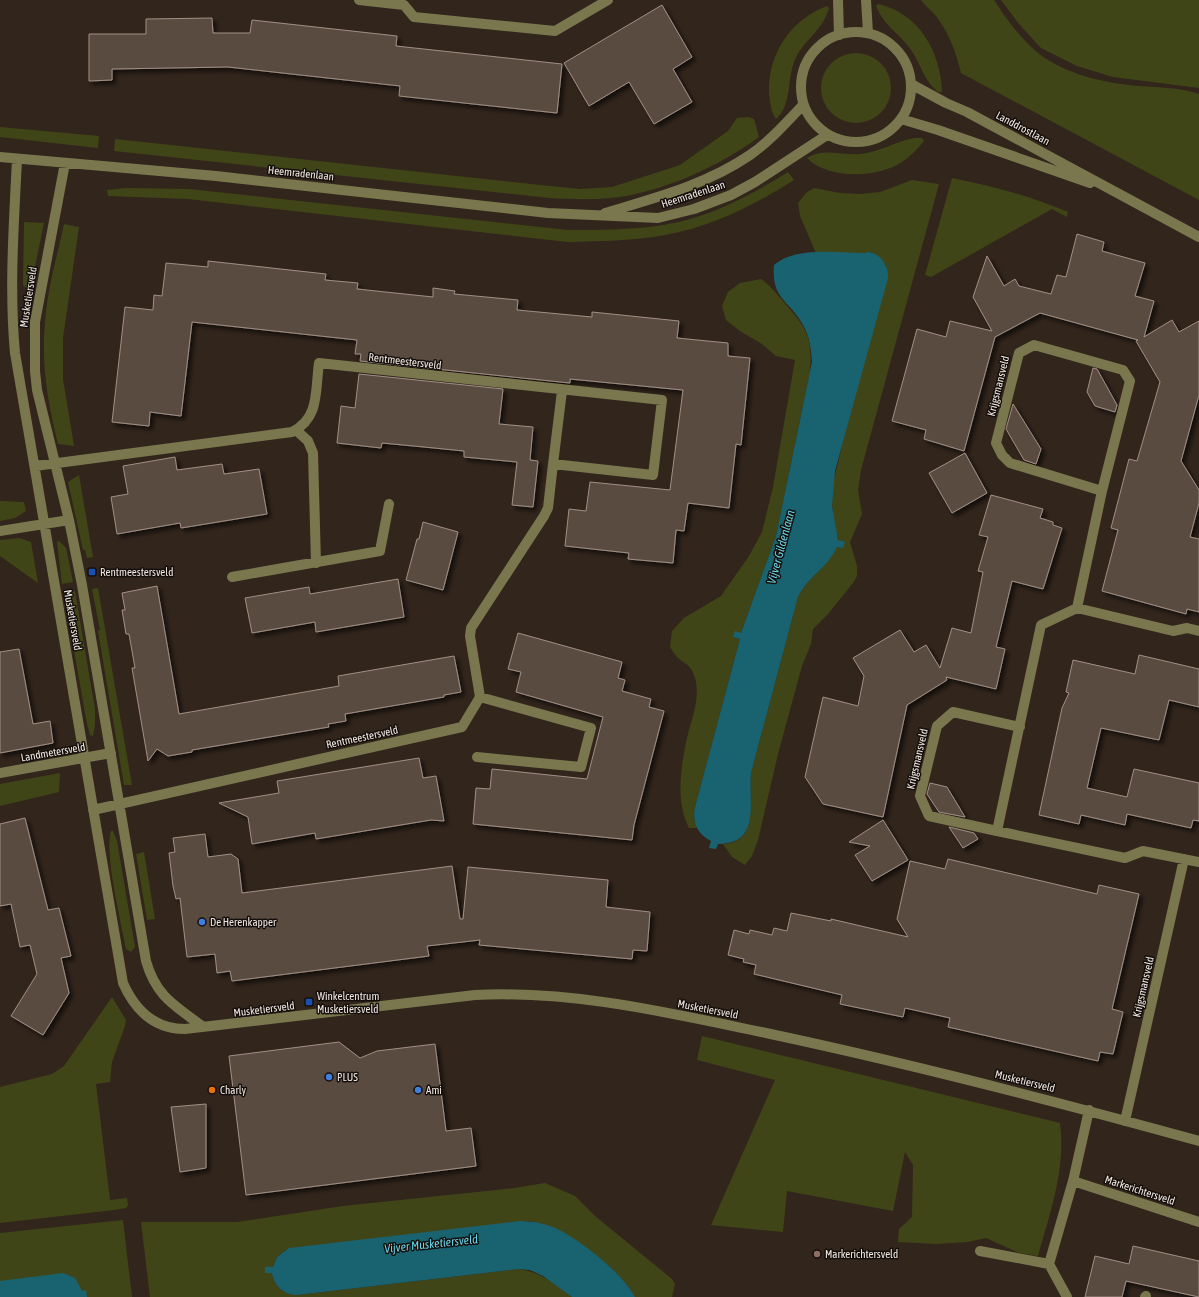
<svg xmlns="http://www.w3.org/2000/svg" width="1199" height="1297" font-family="'Asap Condensed',sans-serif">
<defs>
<filter id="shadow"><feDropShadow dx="3.5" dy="3.5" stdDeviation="2" flood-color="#0009"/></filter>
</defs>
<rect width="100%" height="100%" fill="#32251c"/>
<path fill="#404517" d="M921,0H994C1007,20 1023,42 1042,56C1066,73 1100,82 1129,85C1152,88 1177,86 1199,94V200L961,73C956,52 949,33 936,16C931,10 925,6 921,0Z
M1001,0H1199V88L1113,77L1077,66L1041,48L1019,24Z
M878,4C919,13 941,52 942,92H938C923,79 922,66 911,50C899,32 886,29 876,6Z
M827,6L829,8C822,33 803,39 794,62C787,80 792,105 776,119C771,113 770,101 769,93C768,54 790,20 827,6Z
M821 88a35 35 0 1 1 70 0a35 35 0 1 1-70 0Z
M749,117L754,119L759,137C720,166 659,194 610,198C589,200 569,199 549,198L114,151L115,139L550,186L580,189L612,187L680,165L728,131L737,118Z
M0,127L99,136L98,148L0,137Z
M915,138H922L924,141C918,148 911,156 902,162C878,178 828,180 807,158C824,147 843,156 861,154C880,152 896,141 915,138Z
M788,172L794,180C754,205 712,227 665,235C633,241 600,241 568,242L188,199L108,196L107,190L126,188L189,189L568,230C599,230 631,230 663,225C708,218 750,196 788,172Z
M952,178C992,186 1031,196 1068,212L1067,217L1052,209L931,277L925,275Z
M912,180L939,184L861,470L858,490L862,514L850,542L857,566V576L853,583L828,614L813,629L811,644L802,666L778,754L758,840L752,856L745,865L732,857L723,844C761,842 748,798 751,773L798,597C809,575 828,567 837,547L843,548C832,531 831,503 833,483L886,265L872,252H867V253H816L800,216L798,203L806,193L814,188L840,193L860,194L880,192Z
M24,222L44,223L31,286L27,289L23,285Z
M64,224L79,227L63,338V379L74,446L58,444C48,404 41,365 45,323C47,290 57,257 64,224Z
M761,279C771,286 776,293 783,301C806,328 813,335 810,372L776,536L741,633L733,637L740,639L695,807L694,819L697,828H689C675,801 681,766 687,738C692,717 704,690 691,669C688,664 681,661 677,657C674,654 672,650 670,647L672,631L684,618L721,596L749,556L762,532L773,487L795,360L776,356L762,344L740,331L726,320L722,306L728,292L740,283Z
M79,475L93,557L87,558L85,550H83L68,482Z
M0,501L24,502L26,511L15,518L0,521Z
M19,538L31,542L38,583L0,556V540Z
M59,541L66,548L73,582L62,584L57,542Z
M98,588L132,785H124L98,631L100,630L92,589Z
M75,591L95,709V724L93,736L90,735L87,724L64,594Z
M60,773L59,792L0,806V784Z
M111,831H113L117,841L135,947L131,952L126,949C121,922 104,853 111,831Z
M144,852L155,919L147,920L136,854Z
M112,997L126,1020L125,1026L112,1062L110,1082L96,1084L110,1200L127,1198L128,1205L126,1208L114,1210L0,1223V1087L52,1074L64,1066Z
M702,1036L1060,1123C1066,1169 1050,1213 1038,1256L1019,1253L986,1238L968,1242L936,1244L898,1242L899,1229L912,1217L913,1165L905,1152L893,1211L787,1191L783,1232L711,1225L775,1080L697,1060Z
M545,1183L575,1196L595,1216L672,1279L675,1284L672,1297H635C619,1267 562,1225 528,1221L286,1250L277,1257L273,1267H265V1273H272C274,1286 284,1295 297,1295L519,1269C540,1272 555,1284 572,1297H150L141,1222H237L343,1206L514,1188Z
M123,1220L132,1297H0V1233Z"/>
<path fill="#196371" d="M867,252C879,252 889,265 888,278L835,471L832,506L838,540L845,542L843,548L837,547C828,568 809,575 798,597L751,773C748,802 762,844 718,844L716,849L709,848L711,841C697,834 692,822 695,807L740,639L733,637L735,631L741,633L776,536L812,362C811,349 810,337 803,325C790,300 771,300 774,265C796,246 838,253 866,253Z
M520,1221C532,1221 543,1223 553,1227C578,1238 623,1273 635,1297H572L543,1276L530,1270L519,1269L297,1295C284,1295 274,1286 272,1273H265V1267H273L277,1257L289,1248Z
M63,1273L75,1278L82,1291L86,1290L87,1297H0V1281Z"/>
<path fill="#5a4b41" stroke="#a18f85" filter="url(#shadow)" d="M662,5L692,57L673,69L692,102L654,124L629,82L589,106L564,63Z
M212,18L213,33H250L252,20L397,36L396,46L562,64L557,113L399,96L400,86L228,67L112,69V80L89,81V34H146V19Z
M1077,234L1104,242L1102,251L1145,263L1135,296L1154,301L1144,337L1172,320L1179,332L1199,321V395L1181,461L1199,490V503L1190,537L1199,539V612L1187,609L1186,614L1102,591L1118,530L1111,528L1129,459L1137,461L1160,382L1136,341L1138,340L1040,313L995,337L964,451L924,439L926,430L892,421L917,329L946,337L950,321L992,331L973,297L987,256L1004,286L1015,279L1019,286L1051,294L1057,275L1066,277Z
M208,261L326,274L325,280L358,283L357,289L433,297V288L455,291L454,294L518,300L517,310L592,317V312L679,321L677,338L728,343V356L750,358L741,445L736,444L729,508L688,503L684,531L676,530L673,563L628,559L629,553L565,546L569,509L586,511L590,482L670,490L683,390L570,379V383L360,361L361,354H355L357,340L192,322L181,416L150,412L149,426L112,422L125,307L153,310L154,295L162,296L166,263L208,267Z
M1093,368L1097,369L1117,405L1115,412L1095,406L1087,392Z
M359,374L503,389L499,424L533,427L530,460L538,461L533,507L512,505L517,462L464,457V451L424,447L382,443L381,448L337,443L341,406L355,408Z
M1013,404L1041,449L1036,464L1024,460L1006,429Z
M965,453L987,493L952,513L929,473Z
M175,457L177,470L222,464L224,474L259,469L267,514L181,528L180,523L117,534L111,497L128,494L123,466Z
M991,495L1043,509L1040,518L1053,522V525L1062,528L1043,589L1012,581L996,647L1005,649L996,689L946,677L947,680L907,705L883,817L823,804L805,777L823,697L858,706L864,676L853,658L900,630L914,652L926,645L940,668L952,628L971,633L983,572L978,571L988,537L979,535Z
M423,522L458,532L443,590L406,580L417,539H419Z
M398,579L404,617L316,632L315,622L252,633L245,598L309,587L310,594Z
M157,586L179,714L339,686L338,676L454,656L461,692L444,695V697L345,714L346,721L328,724L329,727L192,750V752L168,756L157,749L148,761L132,668H135L129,634H126L122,610H125L122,593Z
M518,633L622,662L618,678L625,680L622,691L651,699L649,707L664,711L634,825L632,840L473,824L476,788L490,789L492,769L587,779L603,717L516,692L521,672L508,669Z
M19,649L33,724L50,721L53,743L0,753V652Z
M1139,655L1199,669V707L1169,700L1159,740L1101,728L1087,788L1127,797L1134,769L1199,783V821L1193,820L1191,828L1127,814L1125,825L1081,815L1079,824L1039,815L1062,708L1069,693L1066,692L1073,660L1135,674Z
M419,758L423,778L436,776L444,821L431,820L316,839L315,833L252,844L248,817L219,803L279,793L277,781Z
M930,783L947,787L965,817L939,812L927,794Z
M25,818L48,910L59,908L71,956L61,958L69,993L43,1035L11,1016L37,974L30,945L20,947L11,904L0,906V824Z
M883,820L908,860L872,881L855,855L870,846L849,842Z
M949,827L974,833L978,839L963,848Z
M205,834L208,857L231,854L238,859L242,893L452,866L460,919H463L468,867L608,880L606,907L650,912L647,951L633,950L632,959L479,945L480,940L427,946L429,956L232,981L230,971L217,973L215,954L187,957L180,898L176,899L173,886L169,853L175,852L173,838Z
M948,859L1097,894L1099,885L1139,894L1112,1009L1123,1012L1113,1054L1100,1052L1098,1061L948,1027L950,1018L905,1008L903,1017L840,1004L842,995L754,974L756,965L743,962L744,959L728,955L734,930L749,934L750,930L772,935L774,928L787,931L791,913L831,921V919L908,937L897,919L910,861L945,869Z
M339,1042L360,1058L377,1051L435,1044L446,1131L471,1128L476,1166L246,1195L229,1056Z
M206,1104V1168L180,1172L171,1107Z
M1133,1246L1199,1261V1297L1126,1281L1122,1297H1085L1095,1256L1129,1264Z"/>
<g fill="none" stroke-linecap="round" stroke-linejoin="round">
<path stroke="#7a774e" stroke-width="10" d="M359,0L404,5L414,17L555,31L608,0
M838,0L839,35
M866,0L868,33
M801 87a55 55 0 1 1 110 0a55 55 0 1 1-110 0Z
M911,84L946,103L967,112L1199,237
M901,119L938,130L1090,183
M0,157L216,176L548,213L658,218L694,209L731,195L755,182L827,135
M17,159C14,223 9,289 15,353L123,983C135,1010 154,1029 185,1029L475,995C573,990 670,1013 766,1033C912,1064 1055,1101 1199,1141
M65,163L35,322V371L37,390L69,520L82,585L146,961C156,996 174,1005 202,1026
M605,213C655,198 706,185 750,155C770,141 786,123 803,105
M296,430L308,441L313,453L316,563
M553,464L562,391
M35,466L292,432C320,418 315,391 319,363L662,400L653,475L553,464L548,508L544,516L471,628L470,636L480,697
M1102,491L1010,463L1002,455L996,443L1019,353L1034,345L1123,370L1130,381L1102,491L1077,608L1041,625L997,831L1125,858L1143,851L1199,862
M0,531L69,520
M232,577L380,551L389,504
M1077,608L1173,631L1187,628L1199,631
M0,773L111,753
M93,810L462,727L480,697L591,728L581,767L477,757
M997,831L929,816L920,796L937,726L953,712L1020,727
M1125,1121L1184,859
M1073,1181L1199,1222
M980,1251L1049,1264
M1067,1297L1049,1264L1073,1181L1089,1110
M1145,1297L1146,1296"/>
</g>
<g fill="#1a4fb4" stroke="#150f0c" stroke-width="1.5">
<rect x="88" y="568" width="8" height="8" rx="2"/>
<rect x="305" y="998" width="8" height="8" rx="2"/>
</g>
<g fill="#3f7fe0" stroke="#150f0c" stroke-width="1.5">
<circle cx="202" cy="922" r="4"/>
<circle cx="329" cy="1077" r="4"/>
<circle cx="418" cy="1090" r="4"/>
</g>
<circle fill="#e8710a" stroke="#150f0c" stroke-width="1.5" cx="212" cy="1090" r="4"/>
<circle fill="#8d6e63" stroke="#150f0c" stroke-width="1.5" cx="817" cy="1254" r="4"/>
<g text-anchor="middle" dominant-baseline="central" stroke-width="3" stroke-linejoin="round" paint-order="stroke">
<g font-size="11" fill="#f1e8e2" stroke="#150f0c">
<text transform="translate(1023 128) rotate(28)">Landdrostlaan</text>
<text transform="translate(301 173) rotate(6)">Heemradenlaan</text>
<text transform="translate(693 194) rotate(-18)">Heemradenlaan</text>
<text transform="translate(28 297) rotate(-81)">Musketiersveld</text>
<text transform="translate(405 361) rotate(7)">Rentmeestersveld</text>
<text transform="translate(998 386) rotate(-76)">Krijgsmansveld</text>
<text transform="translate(73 620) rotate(80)">Musketiersveld</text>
<text transform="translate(362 737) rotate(-12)">Rentmeestersveld</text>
<text transform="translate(53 752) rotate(-10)">Landmetersveld</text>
<text transform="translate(917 759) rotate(-77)">Krijgsmansveld</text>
<text transform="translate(1143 987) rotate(-77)">Krijgsmansveld</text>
<text transform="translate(264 1009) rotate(-7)">Musketiersveld</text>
<text transform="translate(708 1009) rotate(11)">Musketiersveld</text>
<text transform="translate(1025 1081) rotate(14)">Musketiersveld</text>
<text transform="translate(1140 1190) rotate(18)">Markerichtersveld</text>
</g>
<g font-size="11" fill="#f1e8e2" stroke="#150f0c" text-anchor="start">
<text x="100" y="572">Rentmeestersveld</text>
<text x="210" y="922">De Herenkapper</text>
<text x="317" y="996">Winkelcentrum<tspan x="317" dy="13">Musketiersveld</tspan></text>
<text x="337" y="1077">PLUS</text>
<text x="220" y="1090">Charly</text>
<text x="426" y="1090">Ami</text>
<text x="825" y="1254">Markerichtersveld</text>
</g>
<g font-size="12" font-style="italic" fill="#6ad5ea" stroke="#150f0c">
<text transform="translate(781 547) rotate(-75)">Vijver Gildenlaan</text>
<text transform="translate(431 1244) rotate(-6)">Vijver Musketiersveld</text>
</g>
</g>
</svg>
